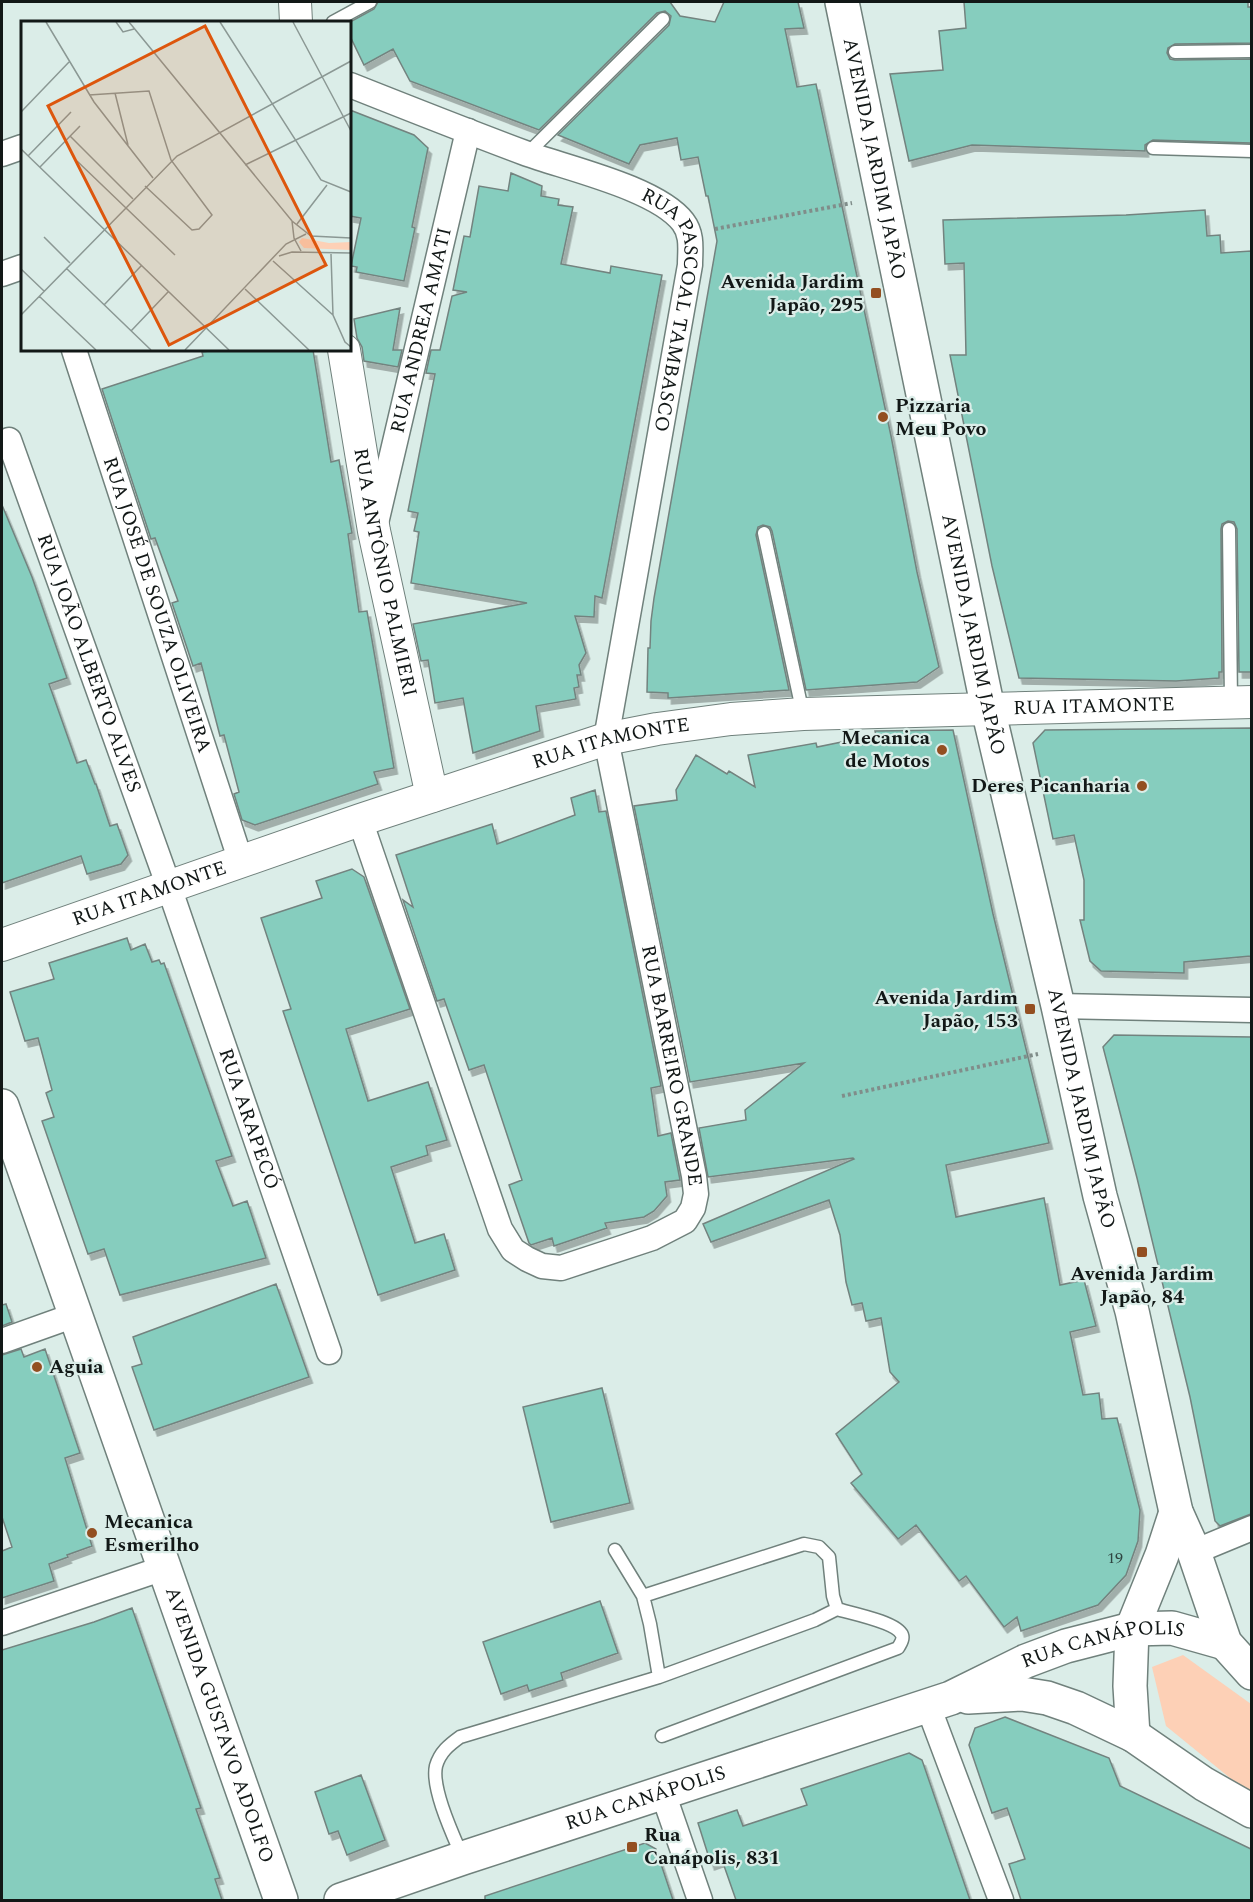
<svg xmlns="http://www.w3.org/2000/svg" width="1253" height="1902" font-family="Spectral,serif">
<defs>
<filter id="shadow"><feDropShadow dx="3.5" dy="6" stdDeviation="0" flood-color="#0004"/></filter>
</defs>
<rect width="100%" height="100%" fill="#dbede8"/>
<path fill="#fdd0b6" d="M1183,1655L1251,1704V1795L1166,1726L1152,1667Z"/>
<path fill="#86cdbe" stroke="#73837f" stroke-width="1.5" filter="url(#shadow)" d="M378,2H670L680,16L715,22L724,2H798L804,28L785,29L797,87L816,84L891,436L917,572L939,667L917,682L806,690L772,531L770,527L763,525L758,527L756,535L789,690L668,698V693L647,692L648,648H650L651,621L654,598L717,241L708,196H706L698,157L681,160L677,138L640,145L629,164L558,135L669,25L671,16L665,11L657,13L539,130L410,81L393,49L364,65L350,36V22L374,9Z
M964,2H1248V7H1251V43L1175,44L1168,48L1167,53L1170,59L1175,60L1251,59V143L1153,140L1145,145V151L972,145L909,161L890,74L943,70L939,31L966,28Z
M350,110L414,135L428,148L412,227L415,228L404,281L356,272L357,267L351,266L361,218L350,216Z
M511,173L542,186L541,196L559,199L558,205L573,207L561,264L610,273L611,266L662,275L602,598L595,596L594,617L575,616L586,653L579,665L581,675H577L579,687L574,688L576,699L536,706L540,731L473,753L463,698L435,703L428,660L421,661L413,624L527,603L411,583L419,532L414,531L418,513L408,511L435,374L426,373L431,350H440L452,296L467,292L453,290L464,236L470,237L479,186L508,191Z
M1205,210L1207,236L1220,235L1221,253L1251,251V672H1239L1237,529L1234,522L1228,521L1222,524L1221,529L1222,672H1219V678L1176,681L1019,678L992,566L950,355H966L964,263L945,264L943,220L1126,215Z
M400,308L393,350H402L398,367L364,361L362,347L357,338L354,319Z
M216,350H313L331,462L339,460L352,533L348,534L359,612L367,611L394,768L374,772L378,784L255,825L242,820L234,794L239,792L224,735L220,736L201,663L193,666L172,603L178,601L155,538L151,539L102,389L203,356L202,352Z
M2,505L32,577L67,678L49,684L77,763L86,760L95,784H96L110,826L117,824L128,855L121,864L87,874L81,856L2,883Z
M1251,728V956L1184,962V973L1101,971L1090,961L1080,920H1084V880L1074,835L1053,839L1033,743L1045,730Z
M953,730L993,914L1049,1143L946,1165L956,1217L1044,1198L1060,1285L1084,1280L1096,1326L1070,1332L1083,1395L1099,1393L1102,1419L1117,1418L1140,1510L1138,1541L1126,1575L1098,1605L1021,1631L1017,1617L1004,1627L966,1576L959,1581L916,1525L898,1539L851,1483L862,1474L836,1434L899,1382L890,1372L881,1318L866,1321L862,1303L852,1305L846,1282L840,1235L829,1200L711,1242L703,1224L854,1159L853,1158L708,1177L699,1128L746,1120L745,1110L804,1063L690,1082L634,806L677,800L676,790L696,755L727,774L729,771L755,787L748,755L816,743L817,747L876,735L875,731Z
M595,790L599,812L606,811L661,1086L651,1088L658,1136L671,1133L680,1180L665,1182L667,1196L654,1211L644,1217L605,1223L607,1228L554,1246L552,1238L531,1245L529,1243L509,1185L522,1180L484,1065L469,1070L444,999L437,1001L403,900L413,907L396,855L492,824L497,844L575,815L571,798Z
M352,869L364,877L410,1009L346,1029L368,1101L428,1082L447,1140L426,1146L428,1155L391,1167L415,1243L444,1234L455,1270L378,1295L283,1011L291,1009L261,918L322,898L316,881Z
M127,938L131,950L145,944L152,962L159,960L161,964L164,963L232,1156L216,1161L233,1206L247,1201L266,1258L120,1295L104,1249L88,1254L42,1121L54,1117L46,1093L52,1090L38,1038L25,1041L10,992L54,979L49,963Z
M1114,1035L1251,1037V1514L1220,1526L1215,1521L1190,1397L1137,1178L1103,1047Z
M276,1284L309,1377L154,1430L132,1367L142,1364L133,1337Z
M6,1304L12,1322L2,1326V1305Z
M21,1349L24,1357L45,1349L80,1453L65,1458L92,1546L67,1555L68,1557L49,1564L54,1581L2,1598V1551L12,1547L2,1517V1355Z
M602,1388L630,1503L551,1522L523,1407Z
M600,1601L618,1653L561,1673L563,1680L529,1691L527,1685L501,1694L483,1642Z
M132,1608L201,1808L196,1809L220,1878L215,1879L222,1900H2V1650L94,1622Z
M1005,1717L1109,1758L1120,1786L1251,1849V1900H1021L1009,1864L1025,1859L1007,1808L992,1813L969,1745L975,1728Z
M909,1753L922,1760L970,1900H736L722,1860L711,1864L698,1823L737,1810L743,1826L807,1805L801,1789Z
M361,1775L385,1840L347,1855L338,1831L329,1834L315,1792Z
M645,1843L656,1849L673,1900H485V1896Z"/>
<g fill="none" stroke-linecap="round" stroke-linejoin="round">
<defs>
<path id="service" d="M333,22L370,2
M1175,52L1252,51
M1153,148L1252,151
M527,154L663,19
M1229,529L1231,702
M764,533L803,714
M643,1596L804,1544L819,1547L829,1557L833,1596L837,1609L815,1620L659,1677
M662,1736L898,1648C900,1644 904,1640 902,1635C897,1622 850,1613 837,1609
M462,1856C453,1835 431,1788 436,1766C440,1752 449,1745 460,1737L659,1677L650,1624L643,1596L615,1550"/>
<g id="minor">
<path id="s1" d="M350,85C408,108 466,131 525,153C566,168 657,188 683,222C693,235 690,250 690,265L606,739L694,1176L696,1194L693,1208L685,1221L652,1238L561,1268L542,1266L527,1259L513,1250L500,1229L360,820"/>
<path d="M2,154L22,147"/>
<path d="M2,274L22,267"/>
<path id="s2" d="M74,350L241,862"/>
<path id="s3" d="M9,440L169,887L329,1352"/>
<path id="s4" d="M376,523L468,131"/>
<path d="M1058,1006L1252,1010"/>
<path d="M2,1341L75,1315"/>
<path d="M1194,1552L1252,1528"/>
<path d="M2,1623L164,1568"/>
<path d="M928,1706L1001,1900"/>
<path d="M663,1793L700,1900"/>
</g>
<g id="tertiary">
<path d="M295,2L296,22"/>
<path id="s5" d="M344,350L374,531L432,796"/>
<path id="s6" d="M2,945L360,820L606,739L657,729L731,719L803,714L1252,702"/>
</g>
<g id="secondary">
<path id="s7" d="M842,2L988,709L1058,1006L1100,1196L1132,1311L1176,1512L1194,1552L1225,1643L1252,1673"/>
<path id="s8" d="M2,1106L281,1900"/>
<path d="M968,1697L1022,1694L1047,1698L1076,1708L1133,1735L1204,1784L1252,1811"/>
<path d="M1133,1735L1130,1686L1132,1629L1162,1555L1176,1512"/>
<path id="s9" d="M341,1900L463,1858L951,1698L1026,1661L1066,1646L1132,1629L1172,1628L1225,1643"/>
</g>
</defs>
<use href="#service" stroke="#70817c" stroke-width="15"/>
<use href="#minor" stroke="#70817c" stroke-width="27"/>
<use href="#tertiary" stroke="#70817c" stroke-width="34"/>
<use href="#secondary" stroke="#70817c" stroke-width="36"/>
<path stroke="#808d8a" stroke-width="4" stroke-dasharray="3 3" stroke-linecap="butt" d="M715,229L852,203
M842,1096L1038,1054"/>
<use href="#service" stroke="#fff" stroke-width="12"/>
<use href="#minor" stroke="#fff" stroke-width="24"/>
<use href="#tertiary" stroke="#fff" stroke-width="32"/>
<use href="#secondary" stroke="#fff" stroke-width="33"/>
</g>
<g fill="#934f21" stroke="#dbede8" stroke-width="2">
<rect x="870" y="287" width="12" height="12" rx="3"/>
<circle cx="883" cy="417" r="6"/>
<circle cx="942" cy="750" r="6"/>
<circle cx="1142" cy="786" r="6"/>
<rect x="1024" y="1003" width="12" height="12" rx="3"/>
<rect x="1136" y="1246" width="12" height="12" rx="3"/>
<circle cx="37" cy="1367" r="6"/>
<circle cx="92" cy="1533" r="6"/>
<rect x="626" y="1841" width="12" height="12" rx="3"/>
</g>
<g text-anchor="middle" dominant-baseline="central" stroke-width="4.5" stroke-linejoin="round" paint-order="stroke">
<g font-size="16" fill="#2f4541">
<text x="1115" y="1558">19</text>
</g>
<g font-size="20" fill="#121817" stroke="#dbede8">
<text stroke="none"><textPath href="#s7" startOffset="160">AVENIDA JARDIM JAPÃO</textPath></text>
<text stroke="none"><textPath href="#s1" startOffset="444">RUA PASCOAL TAMBASCO</textPath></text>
<text stroke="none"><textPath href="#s4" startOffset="198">RUA ANDREA AMATI</textPath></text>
<text stroke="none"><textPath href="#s5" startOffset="226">RUA ANTÔNIO PALMIERI</textPath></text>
<text stroke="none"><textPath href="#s2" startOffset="268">RUA JOSÉ DE SOUZA OLIVEIRA</textPath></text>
<text stroke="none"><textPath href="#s7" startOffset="646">AVENIDA JARDIM JAPÃO</textPath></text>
<text stroke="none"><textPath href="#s3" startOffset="237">RUA JOÃO ALBERTO ALVES</textPath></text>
<text stroke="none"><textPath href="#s6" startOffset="1128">RUA ITAMONTE</textPath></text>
<text stroke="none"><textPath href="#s6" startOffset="642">RUA ITAMONTE</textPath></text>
<text stroke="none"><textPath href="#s6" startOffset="156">RUA ITAMONTE</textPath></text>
<text stroke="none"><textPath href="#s1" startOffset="1221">RUA BARREIRO GRANDE</textPath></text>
<text stroke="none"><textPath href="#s7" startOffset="1132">AVENIDA JARDIM JAPÃO</textPath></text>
<text stroke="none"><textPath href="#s3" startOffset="720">RUA ARAPECÓ</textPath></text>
<text stroke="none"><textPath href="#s9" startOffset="806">RUA CANÁPOLIS</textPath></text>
<text stroke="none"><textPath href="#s8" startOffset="656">AVENIDA GUSTAVO ADOLFO</textPath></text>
<text stroke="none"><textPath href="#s9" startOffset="321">RUA CANÁPOLIS</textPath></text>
</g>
<g font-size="20" font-weight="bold" fill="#121817" stroke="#dbede8" text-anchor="end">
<text x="864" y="282">Avenida Jardim<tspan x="864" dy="23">Japão, 295</tspan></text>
<text x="895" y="406" text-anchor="start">Pizzaria<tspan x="895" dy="23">Meu Povo</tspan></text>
<text x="930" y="738">Mecanica<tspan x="930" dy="23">de Motos</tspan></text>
<text x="1130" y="786">Deres Picanharia</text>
<text x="1018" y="998">Avenida Jardim<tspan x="1018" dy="23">Japão, 153</tspan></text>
<text x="1142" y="1274" text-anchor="middle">Avenida Jardim<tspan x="1142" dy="23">Japão, 84</tspan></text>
<text x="49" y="1367" text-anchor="start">Aguia</text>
<text x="104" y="1522" text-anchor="start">Mecanica<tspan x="104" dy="23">Esmerilho</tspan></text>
<text x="644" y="1835" text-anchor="start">Rua<tspan x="644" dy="23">Canápolis, 831</tspan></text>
</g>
</g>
<g transform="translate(21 21)">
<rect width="330" height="330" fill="#dbede8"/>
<path d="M281,217L308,222L330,221V229L283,227L278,221Z" fill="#fdd0b6"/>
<path fill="none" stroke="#8b9894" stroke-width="1.5" d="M25,1L73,81L132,157M95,1L102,11L113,8M108,1L271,200L290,215L330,217M199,1L300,159L330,171M272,1L330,110M94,72L107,124M68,74L128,70L150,139L191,194L178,208L171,209L124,165M0,91L48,41M49,115L112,178M0,128L208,329M7,135L50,91M56,140L154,234M224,144L330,92M19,146L59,105M271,200L273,217L280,230M276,203L306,164M23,216L49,242M310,233L312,294L324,321L330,326M258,235L271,231L330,232M252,240L312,294M45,247L130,329M0,248L23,270M224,268L288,329M18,275L75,329M83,284L120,245M0,294L156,135L330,40M185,307L265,223L285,213M110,310L147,271M164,329L185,307"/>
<path fill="#dd560d" fill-opacity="0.15" stroke="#dd560d" stroke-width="3" d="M184,5L305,244L148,324L27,85Z"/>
<rect width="330" height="330" fill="none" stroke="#121817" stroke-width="3"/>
</g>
<rect width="1253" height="1902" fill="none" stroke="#121817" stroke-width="6"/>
</svg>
